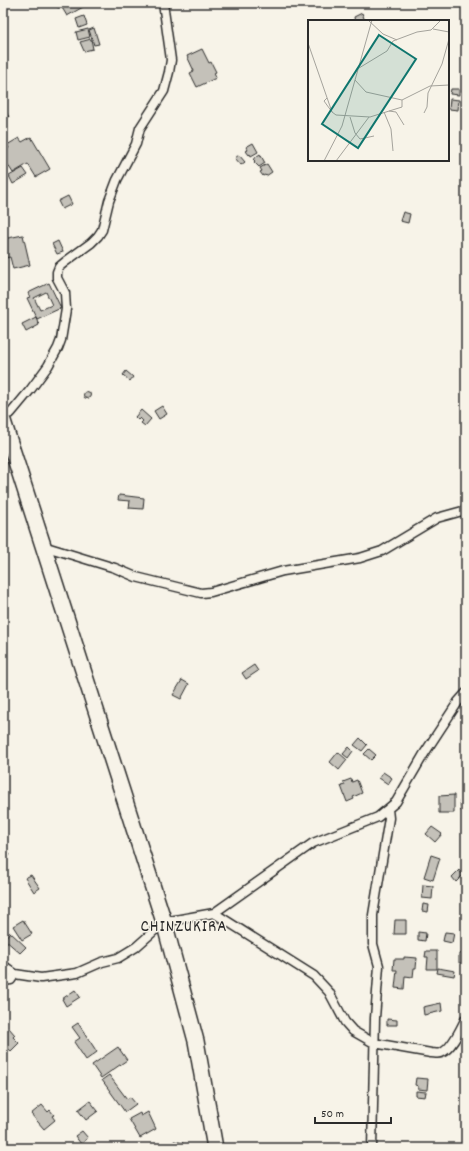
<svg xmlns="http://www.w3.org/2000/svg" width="469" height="1151" font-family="Dekko,sans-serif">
<rect width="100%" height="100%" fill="#f7f3e8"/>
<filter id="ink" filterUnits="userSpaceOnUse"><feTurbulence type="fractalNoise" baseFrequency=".025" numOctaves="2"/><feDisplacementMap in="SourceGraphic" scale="8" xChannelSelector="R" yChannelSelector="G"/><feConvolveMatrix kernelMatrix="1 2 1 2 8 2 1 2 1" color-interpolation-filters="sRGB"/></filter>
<g filter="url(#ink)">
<path fill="#c4c1b9" stroke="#2b2b2b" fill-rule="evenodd" d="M55,3H80L83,7L67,16L61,6L58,8Z
M362,13L365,21H355L354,17Z
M84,16L87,25L79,28L76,19Z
M94,28L99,44L94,45L89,30Z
M88,29L90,37L78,40L76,32Z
M91,39L93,49L84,51L80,42Z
M202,49L209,63L211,62L216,72L214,73L216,78L197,87L190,73L194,71L187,56Z
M451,89H459V95L450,94Z
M450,99L459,100L458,110L449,109Z
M3,107L9,117L3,120Z
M31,137L50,169L36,177L28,164L13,173L3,157V152L9,148L7,145L19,138L22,142Z
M253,143L258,152L251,156L250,154L249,155L246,151L248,150L246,147Z
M260,154L265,163L259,167L254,162L255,161L253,159Z
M239,155L245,162L241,165L235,158Z
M267,164L272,172L266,176L265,175L263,176L260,172L262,171L260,168Z
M23,168L28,175L13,184L9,176Z
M68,196L72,204L62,209L58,201Z
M403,212L410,214L408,223L400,221Z
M23,235L30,265L13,269L10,257L6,258L3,246V239Z
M58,241L63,252L57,254L52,244Z
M49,283L61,308L37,319L27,298L30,297L28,293ZM46,292L52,305L40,310L34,298Z
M36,317L39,325L26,332L22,324Z
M126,371L133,377L130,381L123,375Z
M83.5 395a3.5 3.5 0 1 1 7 0a3.5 3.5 0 1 1-7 0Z
M162,406L167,414L159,419L154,411Z
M141,410L151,419L145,426L141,423L143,421L140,418L138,420L135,417Z
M119,495L144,498L143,509L129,508L130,501L118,500Z
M254,665L258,671L246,679L242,673Z
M182,680L189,684L181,699L173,695Z
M360,738L367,745L362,751L354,745Z
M349,747L353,751L348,758L343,754Z
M369,749L376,755L371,760L364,754Z
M338,752L347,760L339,770L330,762Z
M383,772L392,778L388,784L379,778Z
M351,779L352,782L357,780L362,793L353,797L354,799L347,802L341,786L345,785L343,782Z
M454,795V813H439V796Z
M466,800V810L461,811L460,801Z
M432,827L442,834L435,842L426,834Z
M3,844L10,855L3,859Z
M431,855L440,858L433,880L424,877Z
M459,870L463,875L456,882L452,877Z
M31,875L40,888L34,892L25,878Z
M423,885L433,886L432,899L422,898Z
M423,904L429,905L428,912L422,911Z
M23,920L32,934L22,940L13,926Z
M395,920H406V934H394Z
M10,932L26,947L20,953L4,939Z
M418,932L426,933L425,941L418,940Z
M445,932L454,933L452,943L443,941Z
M426,951H437V969H427L428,957H425Z
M466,953V963H459V954Z
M404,957L417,958L416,968H414L413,977L405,976L404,989L395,988L397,970H393L394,959H404Z
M438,968L455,971L454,976L437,973Z
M75,990L80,997L66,1006L62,999Z
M441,1003L442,1011L424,1015L423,1007Z
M387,1019L397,1020V1025H387Z
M78,1023L97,1052L86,1060L74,1042L80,1038L72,1027Z
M9,1028L15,1035L13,1037L19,1043L11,1051L3,1044V1034Z
M118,1047L127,1060L101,1078L92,1065Z
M109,1075L127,1099L130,1097L136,1104L125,1112L102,1080Z
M416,1078L428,1079L427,1090L418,1089V1086L415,1085Z
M416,1091L426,1092L425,1097L416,1096Z
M90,1101L98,1111L86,1120L78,1110Z
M42,1105L48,1112L50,1110L54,1115L52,1116L55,1120L44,1129L31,1114Z
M148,1112L156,1129L140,1138L129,1119L140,1113L141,1116Z
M82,1131L88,1138L81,1144L75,1136Z
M174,1141L183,1143L182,1148H173Z"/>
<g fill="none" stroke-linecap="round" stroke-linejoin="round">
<defs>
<path id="street" d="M3,415L11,413L31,389L48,366L58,348L61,340L66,309L65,293L57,278V272L59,267L65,262L91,243L98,236L102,230L109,201L117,180L136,144L140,128L164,91L169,72L171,60L163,3
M43,546L115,568L136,577L201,593L211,592L283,571L360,558L382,551L437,518L466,510
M214,913L314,976L329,992L345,1022L353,1031L374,1043L431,1053C434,1053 438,1054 441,1053C452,1049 461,1028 466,1018
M3,965L15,974L41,978L77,973L102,962L118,958L136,947L164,922L214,913L313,843L378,817L396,802L424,754L458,702L466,693
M3,981L11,980L15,974
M372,1148L375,1018L379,966L373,944V915L389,818L388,809"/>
<path id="highway" d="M3,421L164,922L196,1041L215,1148"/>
</defs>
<use href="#street" stroke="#2b2b2b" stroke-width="11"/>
<use href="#highway" stroke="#2b2b2b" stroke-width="18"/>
<use href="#street" stroke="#f7f3e8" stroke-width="8"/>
<use href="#highway" stroke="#f7f3e8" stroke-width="15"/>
</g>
</g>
<g text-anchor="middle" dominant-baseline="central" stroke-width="3" stroke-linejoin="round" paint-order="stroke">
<g font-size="17" letter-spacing="1" fill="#2b2b2b" stroke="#f7f3e8">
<text x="184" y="928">CHINZUKIRA</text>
</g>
</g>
<g transform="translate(308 20)">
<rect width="141" height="141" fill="#f7f3e8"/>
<path fill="none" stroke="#a5a39c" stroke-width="1" d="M60,0L75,14L89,20M125,9L141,12M0,23L24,92L28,95L62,97L94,87V80L122,66L141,65M51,48L79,31L85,21L109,12L123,10L133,0M47,60L58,72L94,80M19,78L16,81L24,92M81,91L88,92L96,105M76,92L83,109L85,131M116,93L119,87L120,73L134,44L141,19M42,97L47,113L52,119L66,116M16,141L34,106L64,0M28,141L61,97"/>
<path fill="#0f766e" fill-opacity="0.15" stroke="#0f766e" stroke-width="2" d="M71,15L108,39L50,128L14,104Z"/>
<rect width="141" height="141" fill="none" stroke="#2b2b2b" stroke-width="2"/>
</g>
<rect width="469" height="1151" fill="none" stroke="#f7f3e8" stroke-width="16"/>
<rect x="8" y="8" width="453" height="1135" fill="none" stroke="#2b2b2b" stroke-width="1.5" filter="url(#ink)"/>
<path d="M315 1117v6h76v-6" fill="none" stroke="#2b2b2b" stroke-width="2"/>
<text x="321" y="1117" font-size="12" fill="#2b2b2b" stroke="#f7f3e8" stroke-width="3" paint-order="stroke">50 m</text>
</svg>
